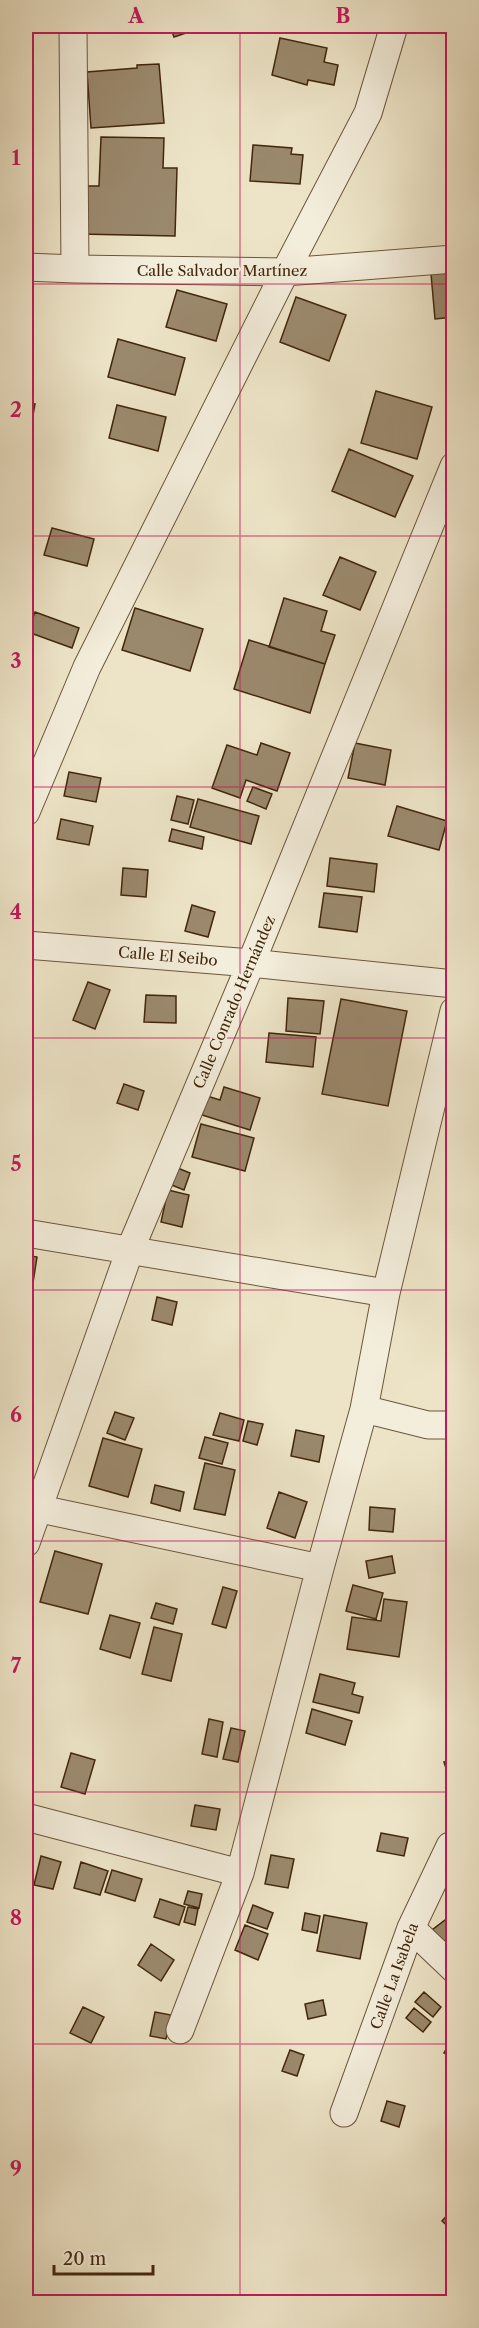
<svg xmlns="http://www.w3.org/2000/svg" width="479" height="2328" font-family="'Libre Caslon Text',serif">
<rect width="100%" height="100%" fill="#ede4c7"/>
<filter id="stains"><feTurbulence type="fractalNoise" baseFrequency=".00333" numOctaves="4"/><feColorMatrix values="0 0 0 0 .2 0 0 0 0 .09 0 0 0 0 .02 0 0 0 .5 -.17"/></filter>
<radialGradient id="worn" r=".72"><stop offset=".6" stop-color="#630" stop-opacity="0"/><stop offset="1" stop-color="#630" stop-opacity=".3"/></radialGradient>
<path fill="#9b896d" stroke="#42270c" stroke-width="1.5" d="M170,26H203L204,27L174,37Z
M280,38L327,48L324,62L338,65L334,85L308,80L307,85L272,75Z
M159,64L164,123L91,128L87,72L137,68V65Z
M101,137L164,138L163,168H177L175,236L79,234L80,186H99Z
M253,145L292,148L291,154L303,155L300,184L250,181Z
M454,271V317L435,319L431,274Z
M177,290L227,304L216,341L166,327Z
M296,297L346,315L329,361L280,342Z
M118,339L185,358L175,395L108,377Z
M376,391L432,407L417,459L361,443Z
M26,403L35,404L28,444H26Z
M117,405L166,417L158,451L109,438Z
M349,449L413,476L395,517L332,491Z
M52,528L94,539L87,566L44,555Z
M340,557L376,572L360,610L323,595Z
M284,598L327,611L321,631L335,635L325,664L269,647Z
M135,608L203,629L190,671L122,650Z
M35,612L79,628L72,648L28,632Z
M249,640L325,664L310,713L234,689Z
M261,743L290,753L277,791L246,780L240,798L212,788L227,745L257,755Z
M355,743L391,750L385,785L348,778Z
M69,772L101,778L96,802L64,796Z
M253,787L272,794L266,809L247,801Z
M177,796L194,800L188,824L171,820Z
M198,799L259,816L251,844L190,827Z
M397,806L447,821L439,850L388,836Z
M61,819L93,826L89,845L57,839Z
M172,829L204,837L202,849L169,841Z
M330,858L377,864L374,892L327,886Z
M123,868L148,870L146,897L121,895Z
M324,893L362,897L357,932L319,927Z
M192,905L215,912L208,937L185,931Z
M88,982L110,990L95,1029L73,1020Z
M146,995L176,996V1023L144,1022Z
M288,998L324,1001L320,1034L286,1031Z
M341,999L407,1011L388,1106L322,1094Z
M269,1033L316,1037L313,1067L266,1062Z
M124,1084L144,1091L138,1110L117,1103Z
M224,1087L260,1098L250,1130L202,1115L207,1096L220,1100Z
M201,1124L254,1138L245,1171L192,1157Z
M170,1165L190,1173L184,1190L164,1182Z
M168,1190L189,1195L182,1227L161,1222Z
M26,1255L37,1257L30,1302L26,1301Z
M157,1297L177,1302L172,1325L152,1320Z
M115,1412L134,1418L125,1440L107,1433Z
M220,1413L244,1420L239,1441L213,1435Z
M248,1421L263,1424L257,1445L243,1441Z
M296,1430L324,1436L319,1462L291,1456Z
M205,1437L228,1443L222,1464L199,1458Z
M103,1438L142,1449L128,1497L89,1486Z
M205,1463L235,1470L225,1515L194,1509Z
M155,1485L184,1492L180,1511L151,1503Z
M279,1492L307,1502L295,1538L267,1528Z
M370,1507L395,1509L393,1532L369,1530Z
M55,1551L102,1564L88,1614L40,1602Z
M392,1556L395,1573L369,1578L366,1561Z
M353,1585L383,1593L376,1619L346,1611Z
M223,1587L237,1591L226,1628L212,1624Z
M384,1599L407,1602L399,1657L347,1649L352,1617L381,1621Z
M156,1603L177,1609L173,1624L151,1618Z
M110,1615L140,1623L130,1658L100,1649Z
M154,1627L182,1634L171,1681L142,1674Z
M320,1674L355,1683L352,1694L363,1697L359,1713L313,1702Z
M312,1709L352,1721L345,1745L306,1733Z
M209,1719L223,1722L217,1757L202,1754Z
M231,1728L245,1731L238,1762L223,1759Z
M71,1753L95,1760L85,1794L61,1787Z
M454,1759V1793L444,1762Z
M195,1805L220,1809L216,1830L191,1826Z
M381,1833L408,1838L404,1856L377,1851Z
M271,1855L294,1859L288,1888L265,1884Z
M41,1856L61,1862L53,1889L34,1885Z
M81,1862L108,1871L100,1895L74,1888Z
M112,1870L142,1879L135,1901L105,1892Z
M188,1891L202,1894L199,1908L184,1904Z
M160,1899L185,1907L179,1925L154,1917Z
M253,1905L273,1913L267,1929L247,1922Z
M188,1907L198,1909L195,1925L184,1922Z
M305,1913L320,1916L317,1933L302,1930Z
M324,1915L367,1923L360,1959L317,1951Z
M445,1920L454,1931V1943L446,1949L432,1930Z
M245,1925L268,1934L258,1960L235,1950Z
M151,1944L174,1960L161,1981L138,1965Z
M424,1992L441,2007L433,2017L415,2002Z
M323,2000L326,2015L308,2019L305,2004Z
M83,2007L104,2017L91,2043L70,2033Z
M414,2008L431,2022L423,2032L406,2018Z
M155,2012L171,2015L166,2039L150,2036Z
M451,2041L454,2042V2058L444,2053Z
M290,2050L304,2055L297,2076L282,2071Z
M387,2101L405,2106L399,2127L381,2121Z
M452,2210L454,2229L452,2230L442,2221Z"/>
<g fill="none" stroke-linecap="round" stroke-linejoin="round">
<defs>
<path id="minor" d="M73,26L75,269
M26,267L75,269L285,272L454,259
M26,812L87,667L285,272L368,113L394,26
M26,945L251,963L454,984
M26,1233L386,1293
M364,1409L428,1425H454
M26,1506L320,1568
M26,1543L130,1250L251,963L454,466
M26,1817L240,1873L320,1568L364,1409L386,1293L454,1011
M411,1928L454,1969
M180,2030L240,1873
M344,2113L411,1928L450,1846L454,1845"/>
</defs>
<use href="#minor" stroke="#6d563b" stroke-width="29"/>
<use href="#minor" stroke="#f3eddb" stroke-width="27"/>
</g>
<path fill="none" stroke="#c2185b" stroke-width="1.5" stroke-opacity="0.55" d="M240,26V2302M26,284H454M26,536H454M26,787H454M26,1038H454M26,1290H454M26,1541H454M26,1792H454M26,2044H454"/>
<g text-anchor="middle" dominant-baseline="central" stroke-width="4.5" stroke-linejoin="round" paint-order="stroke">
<g font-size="15" fill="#42270c" stroke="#f3eddb">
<text x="222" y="270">Calle Salvador Martínez</text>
<text transform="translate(168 956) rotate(5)">Calle El Seibo</text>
<text transform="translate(234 1002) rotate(-67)">Calle Conrado Hernández</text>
<text transform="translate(394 1976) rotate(-70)">Calle La Isabela</text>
</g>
</g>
<rect width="479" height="2328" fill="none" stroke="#ede4c7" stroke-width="66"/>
<path d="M54 2265v9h99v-9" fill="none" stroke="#42270c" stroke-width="3"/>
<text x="63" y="2265" font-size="18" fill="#42270c" stroke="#f3eddb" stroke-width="4.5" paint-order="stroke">20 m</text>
<rect x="33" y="33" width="413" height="2262" fill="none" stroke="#c2185b" stroke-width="2"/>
<g font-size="20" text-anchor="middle" font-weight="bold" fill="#c2185b">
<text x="136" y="23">A</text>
<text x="343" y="23">B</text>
<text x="16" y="165">1</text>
<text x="16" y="417">2</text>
<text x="16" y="668">3</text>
<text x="16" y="919">4</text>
<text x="16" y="1171">5</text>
<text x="16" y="1422">6</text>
<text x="16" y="1673">7</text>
<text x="16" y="1925">8</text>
<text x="16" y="2176">9</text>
</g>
<rect width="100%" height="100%" filter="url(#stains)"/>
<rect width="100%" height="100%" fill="url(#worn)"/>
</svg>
